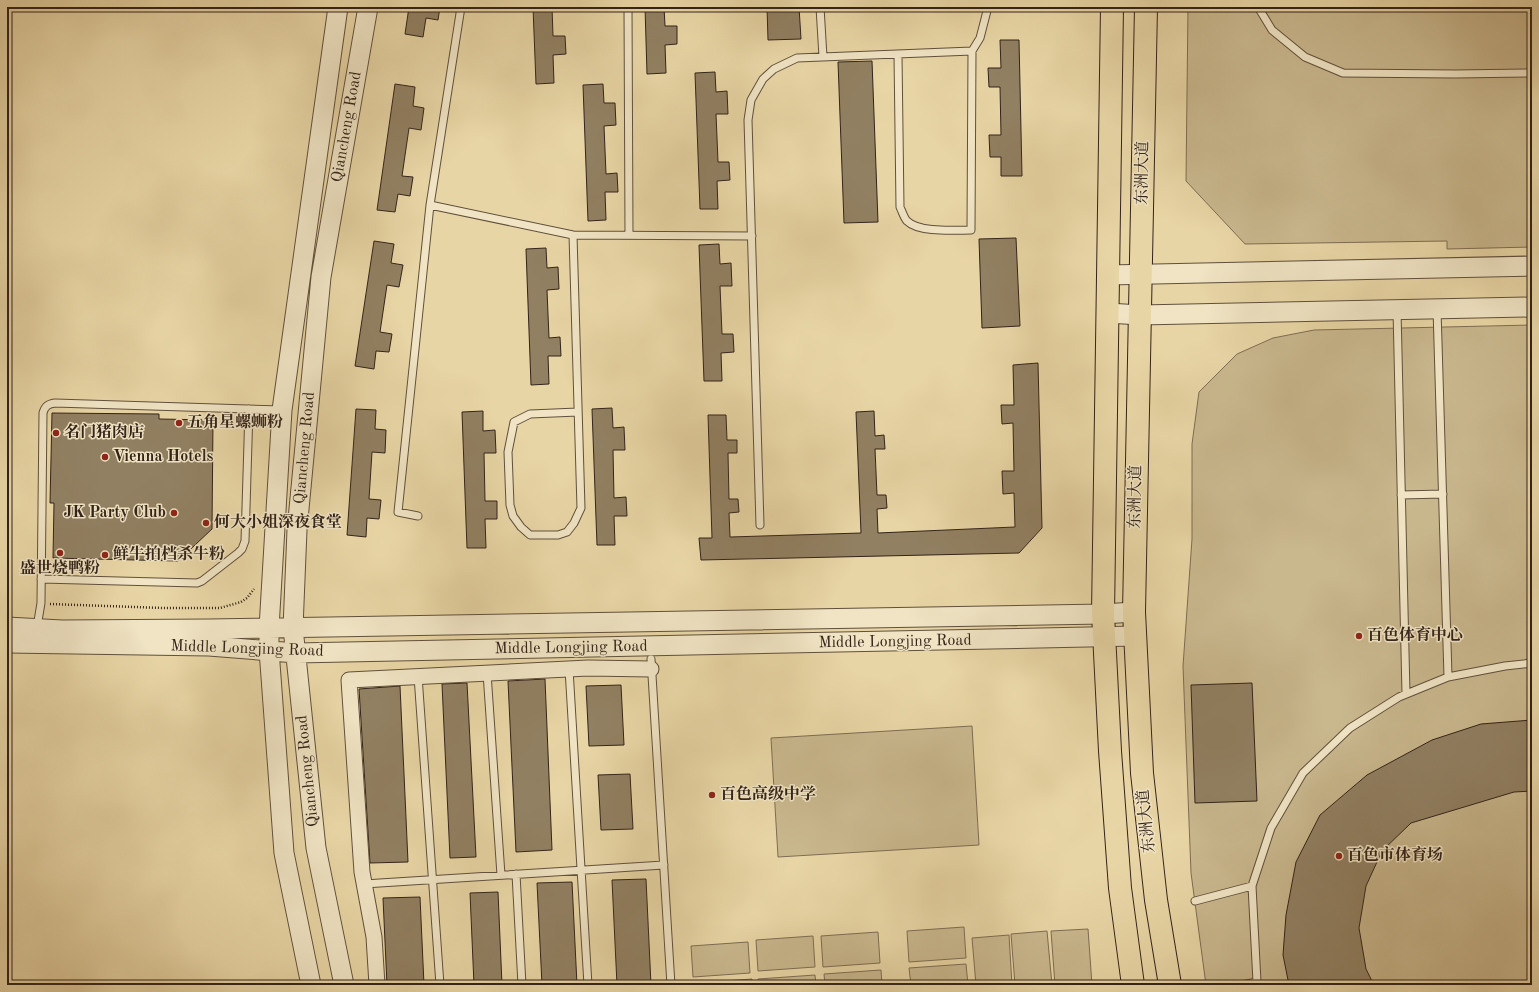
<svg xmlns="http://www.w3.org/2000/svg" width="1539" height="992" font-family="'Old Standard TT','Noto Serif SC',serif">
<rect width="100%" height="100%" fill="#e8d5a5"/>
<filter id="stains"><feTurbulence type="fractalNoise" baseFrequency=".005" numOctaves="4"/><feColorMatrix values="0 0 0 0 .2 0 0 0 0 .09 0 0 0 0 .02 0 0 0 .5 -.17"/></filter>
<radialGradient id="worn" r=".72"><stop offset=".6" stop-color="#630" stop-opacity="0"/><stop offset="1" stop-color="#630" stop-opacity=".3"/></radialGradient>
<path fill="#c9b78d" stroke="#7e6d53" d="M1188,7H1532V247L1447,249V241L1245,244L1186,181Z
M1532,325V985H1206L1191,873L1183,666L1192,539V444L1199,392L1237,354L1273,338L1314,330Z
M972,726L979,845L778,857L771,738Z
M964,927L966,958L909,962L907,931Z
M1088,929L1092,985H1055L1051,931Z
M1047,931L1052,985H1015L1011,934Z
M878,932L880,963L823,967L821,936Z
M1009,935L1012,985H976L972,938Z
M813,936L815,967L758,971L756,940Z
M748,942L750,973L693,977L691,946Z
M966,964L968,985H911L909,968Z
M881,970L882,985H825L824,974Z
M815,975L816,985H758V979Z
M752,979V985H695V983Z"/>
<path fill="#918062" stroke="#332319" d="M409,7H440L438,20L426,18L423,37L405,34Z
M533,7H552L553,36H565L566,54L553,55L554,83L536,84Z
M645,7H664L665,26H677V44L665,45L666,73L647,74Z
M767,7H799L801,39L768,40Z
M1000,40H1019L1022,176H1001V157H990L989,135H1001L1000,87H989L988,68H1001Z
M872,61L878,222L844,223L838,62Z
M715,72L716,92L727,91L728,114H716L718,162H729L730,180L717,181L718,209H700L695,73Z
M395,84L415,87L413,106L424,108L421,130L409,128L402,176L413,177L410,196L398,194L395,212L377,210Z
M603,84L604,103H615L616,125L604,126L606,174L617,173L618,192H605L606,220L588,221L583,85Z
M1016,238L1020,326L982,328L979,239Z
M374,241L394,244L391,263L403,265L399,287L387,285L380,332L392,334L389,352L376,351L374,369L355,366Z
M719,244L720,264L731,263L732,286H720L722,334H733L734,352L721,353L722,381H704L699,245Z
M546,248L547,268L558,267L559,289L547,290L549,338L560,337L561,356H548L549,384L531,385L526,249Z
M1038,363L1042,528L1019,553L701,560L699,538H712L708,415H726L727,440H737V453H728L729,499H738L739,512L729,513L730,537L861,533L856,412L874,411L875,436L884,435L885,449H875L877,495H886L887,508L877,509L878,533L1015,527L1014,493L1003,494L1002,471H1014L1013,423L1002,424L1001,405H1014L1013,365Z
M612,408L613,428L624,427L625,450H613L614,498L626,497L627,516H614L615,545H597L592,409Z
M356,409L376,410L375,429L386,430L385,453L372,452L369,499L381,500L379,519L367,518L366,537L347,535Z
M483,411V431L495,430L496,453H484L485,501H497V519H485L486,548H467L462,412Z
M52,413L159,414V419L213,420L212,529L178,561L53,558L54,503H50Z
M545,679L552,850L516,852L508,681Z
M467,683L476,857L450,858L442,684Z
M1252,683L1257,801L1195,803L1191,685Z
M621,685L624,745L589,746L586,686Z
M400,686L408,862L370,863L359,689Z
M1532,720V791L1514,792L1411,823L1382,851L1366,886L1359,928L1366,969L1374,985H1289L1283,955L1286,915L1296,862L1320,815L1367,775L1432,740L1481,724Z
M630,774L633,829L601,830L598,775Z
M646,879L651,985H617L612,880Z
M572,882L577,985H542L537,883Z
M498,892L502,985H474L470,893Z
M420,897L424,985H387L383,898Z"/>
<g fill="none" stroke-linecap="round" stroke-linejoin="round">
<defs>
<path id="service" d="M628,7L629,235
M820,7L823,57
M1258,7L1272,30L1305,57L1343,73L1455,74L1532,73
M898,55L900,207C902,211 904,218 907,221C919,233 955,230 971,230L972,51
M430,205L573,235L752,236
M573,235L581,508L574,523L567,532L558,535H530L521,527L513,516L510,505L508,452L514,422L530,414L578,412
M1437,309L1448,677
M1397,310L1406,694
M1401,495L1443,494
M418,516L398,512L430,205L461,7
M760,525L748,120L751,100L763,79L774,69L797,58L972,51L980,38L988,7
M41,579L197,583L202,581L238,553L242,549L245,541L249,409
M37,627L41,603L43,413C45,406 48,404 55,403L282,410
M651,659L671,985
M569,669L588,985
M487,673L501,875
M418,676L440,985
M516,874L522,985
M364,884L664,865
M1195,901L1252,886
M1241,985L1257,982
M1259,985L1257,982L1252,886L1271,828L1303,773L1350,728L1399,697L1448,677L1505,666L1532,663"/>
<path id="minor" d="M377,985L374,937L362,872L349,680L588,668L651,669"/>
<path id="tertiary" d="M1108,275L1532,266
M1108,313L1140,315L1532,307
M7,627L62,630L209,629L1103,614L1134,612
M7,643L209,646L296,653L1136,636
M311,985L284,853L269,650V628L282,410L338,7
M344,985L316,848L293,628L297,530L321,277L368,7"/>
<path id="primary" d="M1112,7L1103,614L1110,751L1120,888L1133,985
M1146,7L1134,612L1142,773L1156,900L1170,985"/>
</defs>
<use href="#service" stroke="#60503c" stroke-width="9"/>
<use href="#minor" stroke="#60503c" stroke-width="17"/>
<use href="#tertiary" stroke="#60503c" stroke-width="21"/>
<use href="#primary" stroke="#332319" stroke-width="24"/>
<path stroke="#332319" stroke-width="2.5" stroke-dasharray="1 2" stroke-linecap="butt" d="M50,604L163,608H220L241,602L247,598L254,589"/>
<use href="#service" stroke="#f0e4c4" stroke-width="7"/>
<use href="#minor" stroke="#f0e4c4" stroke-width="15"/>
<use href="#tertiary" stroke="#f0e4c4" stroke-width="19"/>
<use href="#primary" stroke="#e8d5a5" stroke-width="22"/>
</g>
<g fill="#8f2418" stroke="#f0e4c4" stroke-width="1.5">
<circle cx="179" cy="423" r="4"/>
<circle cx="56" cy="433" r="4"/>
<circle cx="105" cy="457" r="4"/>
<circle cx="174" cy="513" r="4"/>
<circle cx="206" cy="523" r="4"/>
<circle cx="60" cy="553" r="4"/>
<circle cx="105" cy="555" r="4"/>
<circle cx="1359" cy="636" r="4"/>
<circle cx="712" cy="795" r="4"/>
<circle cx="1339" cy="856" r="4"/>
</g>
<g text-anchor="middle" dominant-baseline="central" stroke-width="3" stroke-linejoin="round" paint-order="stroke">
<g font-size="16" fill="#332319" stroke="#f0e4c4">
<text transform="translate(347 127) rotate(-80)">Qiancheng Road</text>
<text transform="translate(1143 173) rotate(-89)">东洲大道</text>
<text transform="translate(305 448) rotate(-85)">Qiancheng Road</text>
<text transform="translate(1136 497) rotate(-89)">东洲大道</text>
<text transform="translate(895 642) rotate(-1)">Middle Longjing Road</text>
<text transform="translate(571 648) rotate(-1)">Middle Longjing Road</text>
<text transform="translate(247 649) rotate(2)">Middle Longjing Road</text>
<text transform="translate(308 771) rotate(-96)">Qiancheng Road</text>
<text transform="translate(1147 821) rotate(-96)">东洲大道</text>
</g>
<g font-size="16" font-weight="bold" fill="#332319" stroke="#f0e4c4" text-anchor="start">
<text x="187" y="423">五角星螺蛳粉</text>
<text x="64" y="433">名门猪肉店</text>
<text x="113" y="457">Vienna Hotels</text>
<text x="166" y="513" text-anchor="end">JK Party Club</text>
<text x="214" y="523">何大小姐深夜食堂</text>
<text x="113" y="555">鲜牛拍档杀牛粉</text>
<text x="60" y="569" text-anchor="middle">盛世烧鸭粉</text>
<text x="1367" y="636">百色体育中心</text>
<text x="720" y="795">百色高级中学</text>
<text x="1347" y="856">百色市体育场</text>
</g>
</g>
<rect width="1539" height="992" fill="none" stroke="#e8d5a5" stroke-width="24"/>
<rect x="8" y="8" width="1523" height="976" fill="none" stroke="#332319" stroke-width="2"/>
<rect x="12" y="12" width="1515" height="968" fill="none" stroke="#332319"/>
<rect width="100%" height="100%" filter="url(#stains)"/>
<rect width="100%" height="100%" fill="url(#worn)"/>
</svg>
